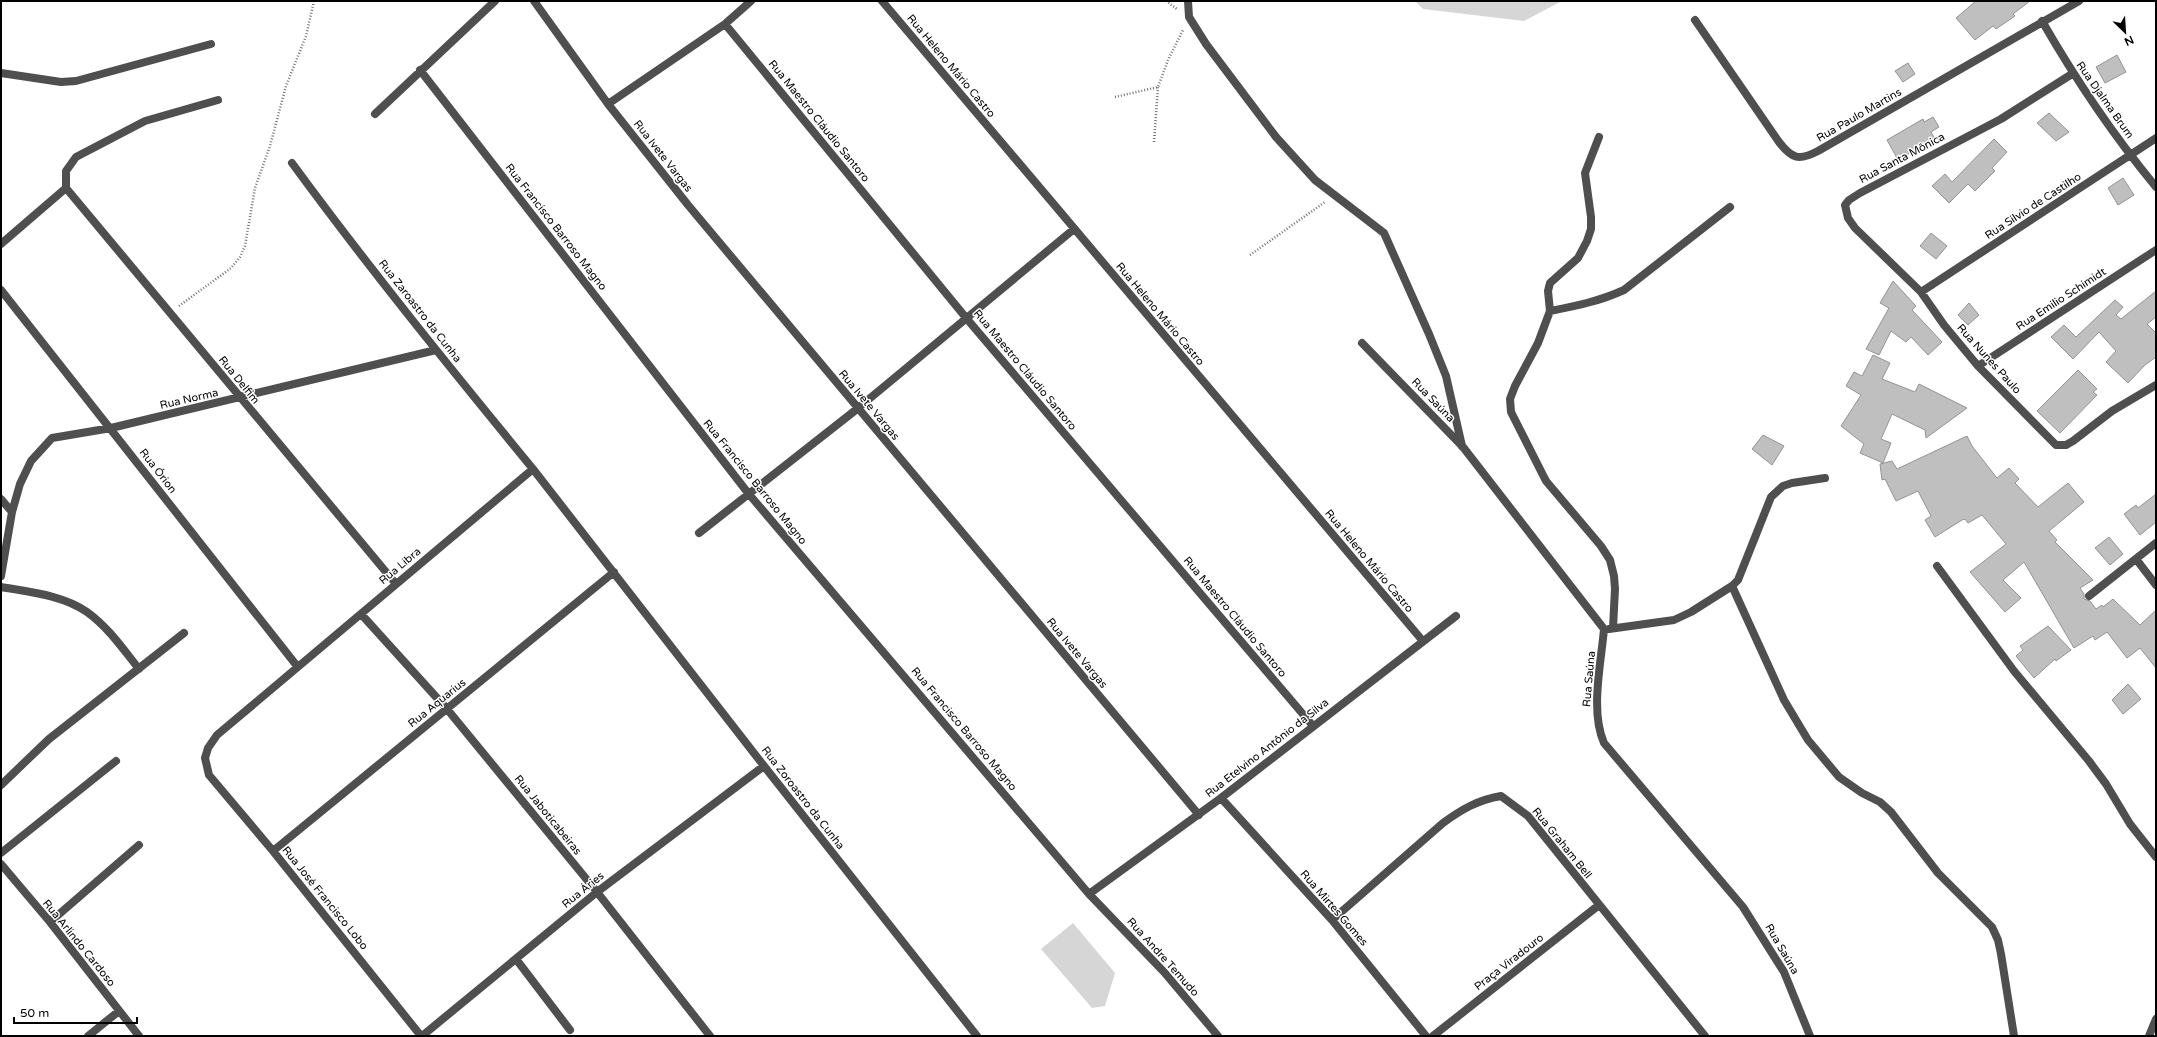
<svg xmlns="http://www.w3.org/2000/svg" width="2157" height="1037" font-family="'Varela Round',sans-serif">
<rect width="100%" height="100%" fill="#fff"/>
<path fill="#d6d6d6" d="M1415,1H1562L1524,21L1423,9Z
M1073,923L1115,973L1105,1006L1092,1008L1041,949Z"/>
<path fill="#bfbfbf" stroke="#939393" d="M1976,1H2030L2013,14L2015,16L1996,29L1993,26L1975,40L1956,18Z
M2117,55L2126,72L2105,83L2096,67Z
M1908,63L1915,74L1903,82L1895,71Z
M2049,113L2069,132L2056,141L2037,123Z
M1933,117L1939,127L1931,132L1935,139L1898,160L1887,140L1923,119L1924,122Z
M1994,139L2007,152L1992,168L1995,171L1975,191L1968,184L1949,203L1932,186L1945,174L1952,182Z
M2123,178L2134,195L2118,205L2108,188Z
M1931,233L1947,246L1936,259L1920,246Z
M1893,281L1916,306L1912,310L1942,342L1928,355L1911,337L1906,342L1891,331L1879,355L1866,349L1889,308L1880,303Z
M2156,291V317L2147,324L2156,333V357L2145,365L2128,383L2106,362L2116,351L2099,332L2073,359L2051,337L2064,325L2076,337L2115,300L2123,307L2116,315L2121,319Z
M1969,303L1979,315L1968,325L1958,315Z
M1873,355L1890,363L1882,379L1915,392L1919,384L1967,408L1926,438L1925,430L1892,414L1881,439L1891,443L1883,463L1860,453L1864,444L1841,426L1861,395L1846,386L1854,372L1862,376Z
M2078,370L2097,389L2093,392L2097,395L2060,433L2037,411Z
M1763,435L1784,446L1772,465L1752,449Z
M1967,436L1972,446L1997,478L2009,468L2019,479L2015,483L2038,507L2068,483L2084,502L2049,531L2057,540L2055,542L2093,580L2080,588L2084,594V599L2090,601L2096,609L2102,605L2103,607L2113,599L2140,625L2156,610V668L2140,648L2127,658L2107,632L2095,640L2093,636L2074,648L2024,562L2003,580L2021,598L2005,612L1970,572L2006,544L1982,515L1968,523L1965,519L1962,520L1935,537L1925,520L1931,516L1918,491L1896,501L1885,479L1882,480L1880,464L1892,461L1897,469Z
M2156,494V522L2140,535L2124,514L2136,505L2138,508Z
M2109,537L2123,554L2110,565L2095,548Z
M2048,626L2071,650L2056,661L2055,659L2034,678L2016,656L2023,650L2020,646Z
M2128,684L2141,699L2123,714L2112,700Z"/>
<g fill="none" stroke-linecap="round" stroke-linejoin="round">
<path stroke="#717171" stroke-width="2.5" stroke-dasharray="1 2" stroke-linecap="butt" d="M1166,1L1177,9
M1115,97L1158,87L1168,60L1183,30
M1154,142L1158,87
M1250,255L1325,202
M179,306L231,268L240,257L245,246L255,188L270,146L286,86L306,36L314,1"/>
<path stroke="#4f4f4f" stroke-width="8" d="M1550,311L1548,291L1550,283L1578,258L1587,241L1591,229V217L1585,173L1599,137"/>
<path stroke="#4f4f4f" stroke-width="8" d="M534,1L608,104L688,205L1199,815
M882,1L1422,640
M1188,1L1189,17L1206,44L1276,137L1315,180L1384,233L1429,334L1446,376L1462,446
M1695,20L1779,142C1792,159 1799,161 1818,151L2079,1
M2042,21C2076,80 2113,135 2156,187
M725,24L967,319L1313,726
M420,70L748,493L1089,894L1164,972L1218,1036
M1,73L61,82L76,81L211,44
M2072,74L2001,119L1860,193L1849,200L1845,205L1848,218L1855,228L1921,292L1944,325L1978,366L2056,445H2066L2073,441L2112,411L2156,385
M608,104L725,24L751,1
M375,114L495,1
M292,163C369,268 451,369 533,469
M66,188L396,584
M66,188V171L76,157L145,121L218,100
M1,244L66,188
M1,290L297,666
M1921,292L2156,138
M1362,343L1463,447L1604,629C1601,664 1590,711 1604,743L1743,907L1784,972L1810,1036
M1978,366L2156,250
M1,499L12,512
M699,533L857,409L1074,229
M2136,559L2156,585
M1937,566L2014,671L2089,761L2106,784L2130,824L2156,857
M1,576L12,512L20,484L31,461L52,438L111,428L436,350
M1732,586L1784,700L1808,740L1839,777L1862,793L1880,802L1891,812L1938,873L1992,927L1998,940L2001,954L2014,1036
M1,587C29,592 63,595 87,612C108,627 123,649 139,669
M2089,596L2156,543
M361,614L447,709L597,892L710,1036
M1613,628L1615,589L1614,576L1610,560L1601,546L1546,481L1511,412L1510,399L1515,386L1538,343L1550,311C1576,306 1600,301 1624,290L1730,207
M1609,629L1674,620L1691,612L1732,586L1738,580L1771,497L1783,486L1792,483L1825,478
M1,785L49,739L184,633
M1221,798L1332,920L1426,1036
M273,851L614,572
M1,853L116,761
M1,864L50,922L139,1036
M1089,894L1221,798L1456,616
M1332,920L1443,823C1462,809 1478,800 1501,796L1528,816L1705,1036
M50,922L139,845
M516,959L570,1030
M88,1036L119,1011
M421,1036L273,851L209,775L205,758L208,748L217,735L533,469L764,766L977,1036
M422,1036L597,892L764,766
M1433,1036L1599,905
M2149,1036L2156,1019"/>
</g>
<g text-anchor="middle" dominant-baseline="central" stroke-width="3" stroke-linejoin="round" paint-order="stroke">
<g font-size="11" fill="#000" stroke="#fff">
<text transform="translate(951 66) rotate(50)">Rua Heleno Mário Castro</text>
<text transform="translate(2105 100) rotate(55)">Rua Djalma Brum</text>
<text transform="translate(1859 115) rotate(-30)">Rua Paulo Martins</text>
<text transform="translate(819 121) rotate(51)">Rua Maestro Cláudio Santoro</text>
<text transform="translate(663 156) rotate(52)">Rua Ivete Vargas</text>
<text transform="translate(1902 158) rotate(-28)">Rua Santa Mônica</text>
<text transform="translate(2033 206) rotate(-33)">Rua Silvio de Castilho</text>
<text transform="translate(556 227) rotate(52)">Rua Francisco Barroso Magno</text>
<text transform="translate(2061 299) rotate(-33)">Rua Emilio Schimidt</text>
<text transform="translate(420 311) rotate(52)">Rua Zaroastro da Cunha</text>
<text transform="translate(1160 314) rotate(50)">Rua Heleno Mário Castro</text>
<text transform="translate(1989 359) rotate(48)">Rua Nunes Paulo</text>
<text transform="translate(1025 370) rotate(50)">Rua Maestro Cláudio Santoro</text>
<text transform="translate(239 380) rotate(51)">Rua Delfim</text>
<text transform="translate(189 399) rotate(-13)">Rua Norma</text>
<text transform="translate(1433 400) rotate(46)">Rua Saúna</text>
<text transform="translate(869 405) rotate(50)">Rua Ivete Vargas</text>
<text transform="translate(158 471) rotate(52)">Rua Órion</text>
<text transform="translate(755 482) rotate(51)">Rua Francisco Barroso Magno</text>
<text transform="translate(1369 561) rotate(50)">Rua Heleno Mário Castro</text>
<text transform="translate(400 566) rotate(-40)">Rua Libra</text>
<text transform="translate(1235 617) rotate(50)">Rua Maestro Cláudio Santoro</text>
<text transform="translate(1077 653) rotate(50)">Rua Ivete Vargas</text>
<text transform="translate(1589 679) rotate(-85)">Rua Saúna</text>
<text transform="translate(437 703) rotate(-39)">Rua Aquarius</text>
<text transform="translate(964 729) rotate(50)">Rua Francisco Barroso Magno</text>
<text transform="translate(1267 748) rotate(-38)">Rua Etelvino Antônio da Silva</text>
<text transform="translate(803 798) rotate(52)">Rua Zoroastro da Cunha</text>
<text transform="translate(548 815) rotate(51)">Rua Jaboticabeiras</text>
<text transform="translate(1562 843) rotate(51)">Rua Graham Bell</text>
<text transform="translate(583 890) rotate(-39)">Rua Áries</text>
<text transform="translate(325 898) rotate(51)">Rua José Francisco Lobo</text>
<text transform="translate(1334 908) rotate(49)">Rua Mirtes Gomes</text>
<text transform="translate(79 943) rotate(51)">Rua Arlindo Cardoso</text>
<text transform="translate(1782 949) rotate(60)">Rua Saúna</text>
<text transform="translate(1163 957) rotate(48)">Rua Andre Temudo</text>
<text transform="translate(1509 962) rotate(-38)">Praça Viradouro</text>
</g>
</g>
<rect width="2157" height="1037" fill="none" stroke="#000000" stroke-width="4"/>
<g transform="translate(2125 32) rotate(155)" stroke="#ffffff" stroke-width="3" paint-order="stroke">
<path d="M0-3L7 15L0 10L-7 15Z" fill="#000000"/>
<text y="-6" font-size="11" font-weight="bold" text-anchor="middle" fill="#000000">N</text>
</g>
<path d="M14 1017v6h123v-6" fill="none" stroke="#000000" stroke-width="2"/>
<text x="20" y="1017" font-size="12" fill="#000000" stroke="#ffffff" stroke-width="3" paint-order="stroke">50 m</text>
</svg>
